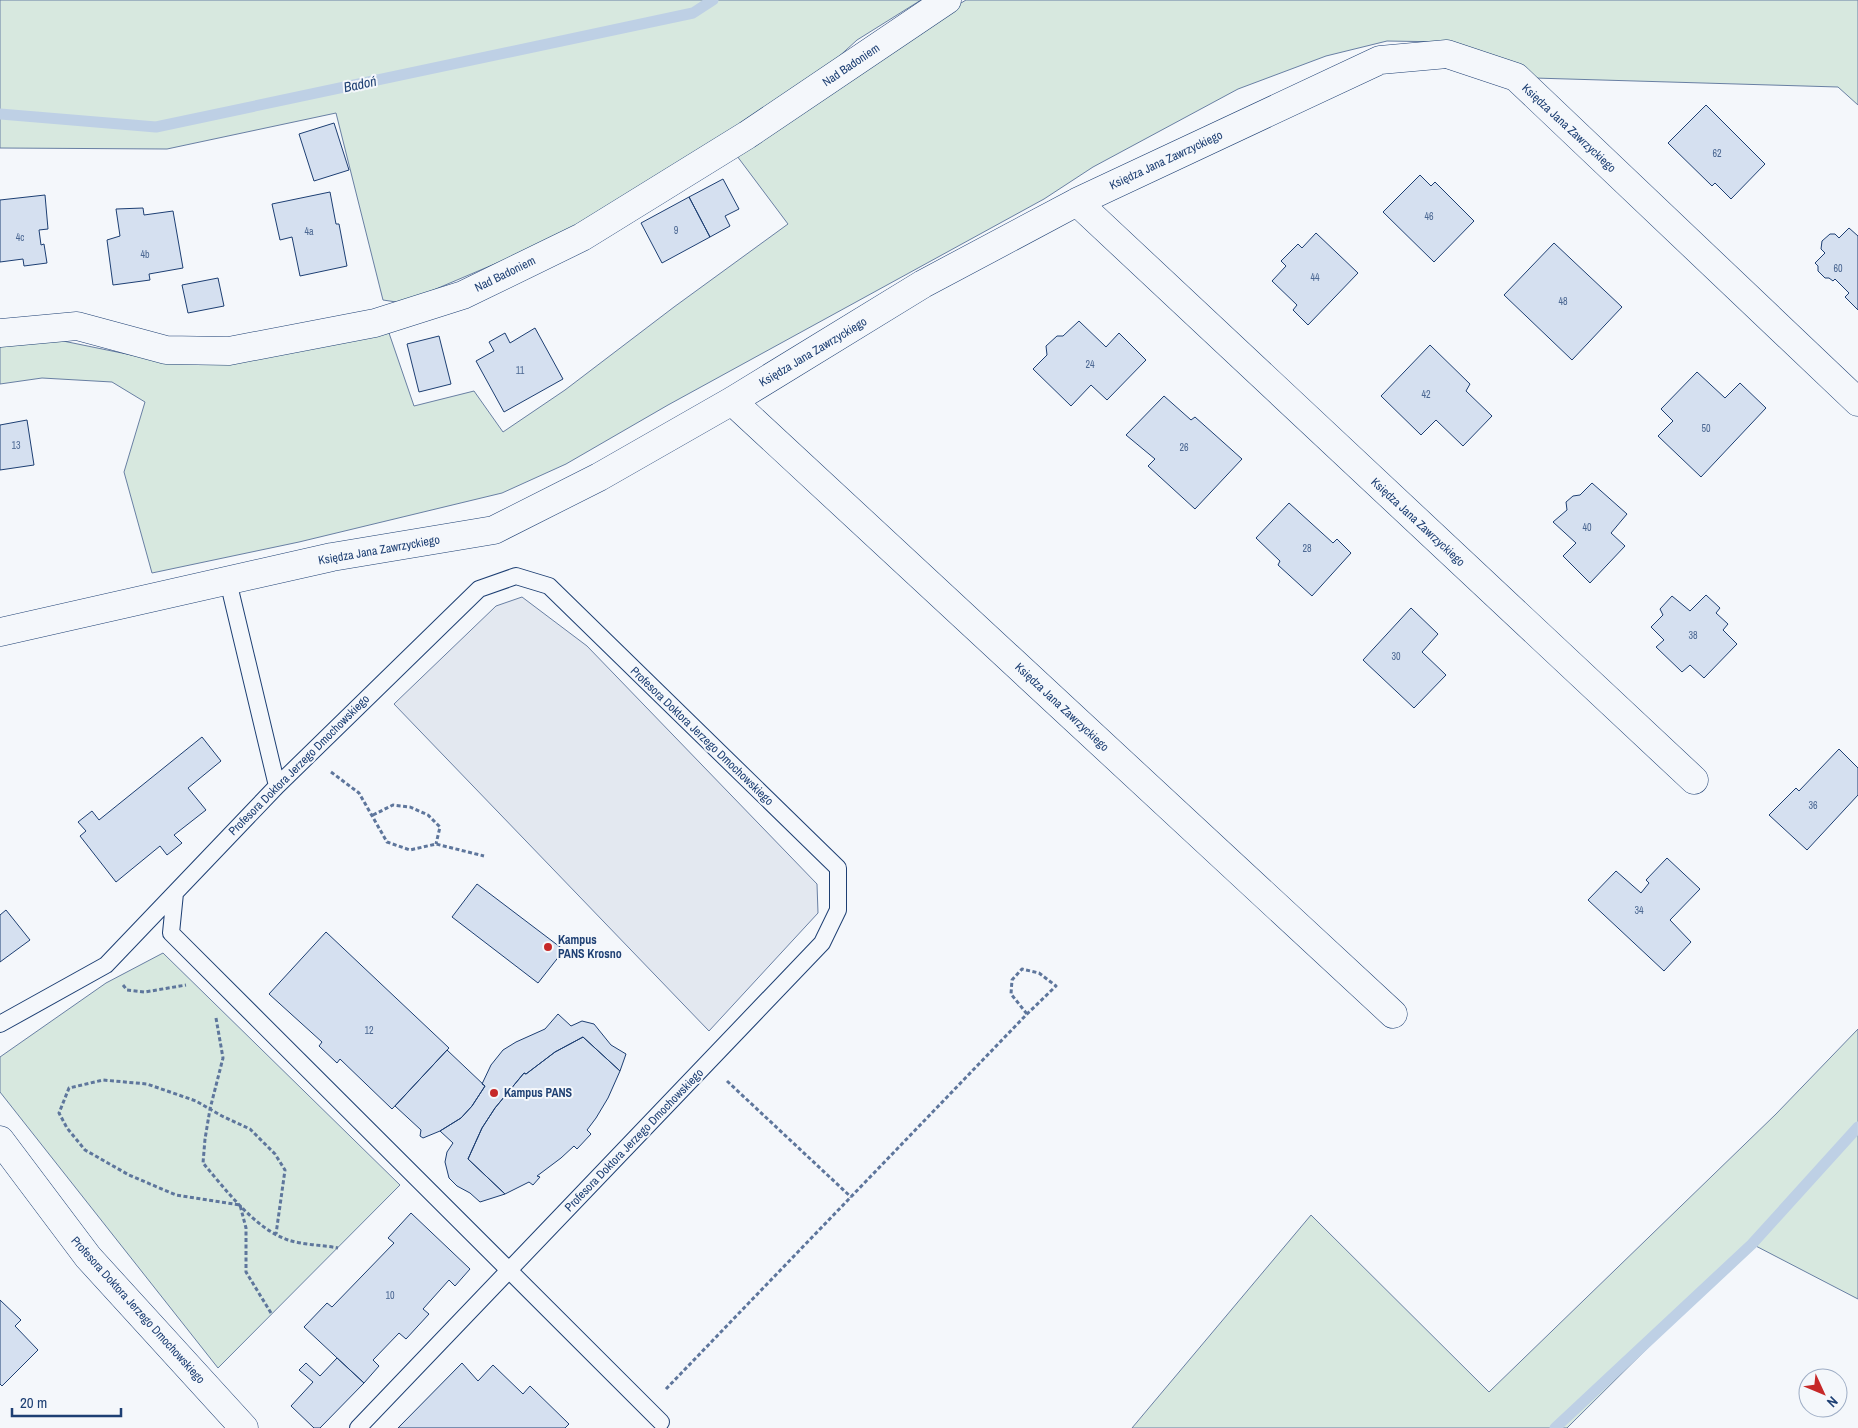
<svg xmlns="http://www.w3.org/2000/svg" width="1858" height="1428" font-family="'Archivo Narrow',sans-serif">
<rect width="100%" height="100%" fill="#f4f7fb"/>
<path fill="#d7e8df" stroke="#687fa3" d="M0,0H921L857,40L811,82L603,213L544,243L403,303L383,300L336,113L167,149L0,148Z
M966,0H1858V105L1838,87L1534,78L1449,42L1387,41L1326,56L1238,89L1093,167L1044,199L668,405L566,464L502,493L299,542L152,573L124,472L145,402L112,382L42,378L0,384V344L63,341L161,361L389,333L414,406L474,391L503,432L565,390L674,307L788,224L737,156L928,23Z
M163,953L400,1185L218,1368L0,1092V1057L106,983Z
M1858,1029V1299L1752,1244L1567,1428H1132L1311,1215L1489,1392L1776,1114Z"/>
<path fill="#e3e8f0" stroke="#687fa3" d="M522,597L587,646L817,884L818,913L709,1031L394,704L496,606Z"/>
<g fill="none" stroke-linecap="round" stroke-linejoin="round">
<path stroke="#bed0e5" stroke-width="11" d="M0,114L156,127L693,13L713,0
M1555,1428L1752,1244L1858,1127"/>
</g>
<path fill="#d5e0f0" stroke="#1d3f73" d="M1706,105L1765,164L1731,199L1715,183L1712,186L1668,143Z
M334,123L349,170L314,181L299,134Z
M1420,175L1431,186L1435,182L1474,221L1434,262L1383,212Z
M723,179L739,209L725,216L730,226L710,237L689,197Z
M330,192L336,224H339L347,266L300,276L292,237L280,240L272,204Z
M45,195L48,229L39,230L41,245L44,244L47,263L24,266L23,259L0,262V200Z
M689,197L710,237L662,263L641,223Z
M143,208L144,215L173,211L183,268L149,274L150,280L113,285L107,240L120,236L116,209Z
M1849,228L1858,236V310L1845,297L1849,293L1835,279L1833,281L1829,278H1825L1818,271V266L1815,263L1825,253L1821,249L1822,241L1830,234H1835L1839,238Z
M1316,233L1358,273L1308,325L1293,310L1297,305L1272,281L1286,266L1281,261L1298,244L1302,248Z
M1554,243L1622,307L1572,360L1504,295Z
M218,278L224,306L188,313L182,285Z
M1079,321L1106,347L1119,333L1146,360L1107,400L1091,385L1071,406L1033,369L1047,355L1046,346L1057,336H1063Z
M535,328L563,379L504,412L476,361L494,351L489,342L505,333L510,343Z
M439,336L451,384L419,392L407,344Z
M1430,345L1470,384L1466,391L1492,416L1463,446L1436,420L1421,435L1381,396Z
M1697,372L1725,398L1740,383L1766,408L1701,477L1658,436L1673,421L1661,409Z
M1164,396L1191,420L1195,417L1242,459L1195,509L1148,466L1155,459L1126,435Z
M27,420L34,465L0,470V425Z
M1592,483L1627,514L1611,533L1625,546L1590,583L1563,556L1576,543L1553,522L1567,510L1566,502L1573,496L1580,495Z
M1289,503L1333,543L1337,539L1351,553L1312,596L1278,565L1280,561L1256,538Z
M1706,595L1720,608L1716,613L1728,624L1723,630L1737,644L1704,678L1690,665L1682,672L1656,647L1664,640L1651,627L1663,615L1660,609L1672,596L1690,611Z
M1411,608L1438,634L1422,652L1446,675L1414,708L1363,660Z
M202,737L221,761L188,788L206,810L174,835L182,843L167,855L160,846L116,882L80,836L86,831L78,822L92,811L99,820Z
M1839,749L1858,768V795L1807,850L1769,815L1796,788L1799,791Z
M1667,858L1700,889L1670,920L1691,942L1664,971L1588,900L1616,871L1641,893L1649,883L1646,880Z
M477,884L564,950L538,983L452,917Z
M6,910L30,940L0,962V915Z
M326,932L449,1048L392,1109L340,1059L337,1063L319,1046L322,1042L269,994Z
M558,1014L571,1026L582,1021L594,1024L611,1045L626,1054L620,1071L583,1037L555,1052L526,1074L524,1073L495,1108L482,1128L468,1159L505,1194L480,1202L470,1193L457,1186L449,1178L445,1162L447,1152L453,1143L440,1131L461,1118L472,1106L485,1086L482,1084L491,1065L503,1050L516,1042L545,1029Z
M583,1037L620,1071L608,1098L596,1118L587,1130L591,1134L577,1149L574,1146L561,1158L537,1176L540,1177L533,1185L529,1182L505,1194L468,1159L482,1128L495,1108L524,1073L526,1074L555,1052Z
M447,1050L485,1086L472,1106L461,1118L440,1131L423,1138L420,1136L421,1130L395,1106Z
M411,1213L470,1269L455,1286L449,1280L423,1309L429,1314L406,1339L399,1333L373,1360L379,1366L364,1383L304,1327L327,1303L332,1307L394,1243L388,1238Z
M0,1300L21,1320L15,1326L38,1350L2,1386L0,1384Z
M337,1358L364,1383L320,1428H314L291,1406L313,1382L299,1370L306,1363L320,1376Z
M462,1363L478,1381L493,1365L523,1394L530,1386L569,1424L565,1428H398Z"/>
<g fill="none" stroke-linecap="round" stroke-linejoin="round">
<defs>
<path id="lane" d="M228,581L277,786
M175,893L171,933L661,1422
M0,1024L106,965L277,786L479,589L516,576L549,586L838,868V910L822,943L358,1428"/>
<path id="street" d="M1077,202L1694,780
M0,333L77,326L166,350L229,351L375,323L463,295L582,237L747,135L947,0
M732,401L1393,1014
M0,632L332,557L494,530L599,477L732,401L923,284L1077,202L1380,60L1447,54L1516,77L1858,402
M0,1140L88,1257L244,1428"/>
</defs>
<use href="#lane" stroke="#1d3f73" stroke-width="18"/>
<use href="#street" stroke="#1d3f73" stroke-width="29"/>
<path stroke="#5e769c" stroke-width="3" stroke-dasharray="4 2.5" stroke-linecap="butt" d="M331,772L359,793L387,842L410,850L436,844L484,856
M373,815L393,805L410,807L428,815L440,827L436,844
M123,985L127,990L145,992L186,985
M216,1018L223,1058L210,1109L205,1139L203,1163C226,1190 254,1228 288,1240C303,1245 323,1245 338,1248
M727,1081L851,1197
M271,1313L246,1272V1228L240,1205L176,1195L129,1175L85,1150L67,1128L59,1113L69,1088L103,1080L147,1084L196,1101L222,1116L250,1129L275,1154L285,1170L276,1234
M666,1389L1027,1014L1056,986L1039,973L1022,969L1012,980L1011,994L1027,1014"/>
<use href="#lane" stroke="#f4f7fb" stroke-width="16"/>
<use href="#street" stroke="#f4f7fb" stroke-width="28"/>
</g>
<g fill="#c62828" stroke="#f4f7fb" stroke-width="2">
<circle cx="548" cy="947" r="5"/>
<circle cx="494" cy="1093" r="5"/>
</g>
<g text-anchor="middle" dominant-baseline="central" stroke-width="4" stroke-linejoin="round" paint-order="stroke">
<g font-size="10" fill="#4b6792">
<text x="1717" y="153">62</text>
<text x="1429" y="216">46</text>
<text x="676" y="230">9</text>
<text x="309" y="231">4a</text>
<text x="20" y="237">4c</text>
<text x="145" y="254">4b</text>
<text x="1838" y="268">60</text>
<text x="1315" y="277">44</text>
<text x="1563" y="301">48</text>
<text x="1090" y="364">24</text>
<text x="520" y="370">11</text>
<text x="1426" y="394">42</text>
<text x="1706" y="428">50</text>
<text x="16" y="445">13</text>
<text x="1184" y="447">26</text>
<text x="1587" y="527">40</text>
<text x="1307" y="548">28</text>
<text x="1693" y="635">38</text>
<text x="1396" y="656">30</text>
<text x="1813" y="805">36</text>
<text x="1639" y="910">34</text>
<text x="369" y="1030">12</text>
<text x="390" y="1295">10</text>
</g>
<g font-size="12" fill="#1d3f73" stroke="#f4f7fb">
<text transform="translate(851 65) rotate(-34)">Nad Badoniem</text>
<text transform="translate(1569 128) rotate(43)">Księdza Jana Zawrzyckiego</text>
<text transform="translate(1166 160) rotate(-25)">Księdza Jana Zawrzyckiego</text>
<text transform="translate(505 274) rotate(-26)">Nad Badoniem</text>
<text transform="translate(813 352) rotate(-31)">Księdza Jana Zawrzyckiego</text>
<text transform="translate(1418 522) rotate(43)">Księdza Jana Zawrzyckiego</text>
<text transform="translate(379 550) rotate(-10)">Księdza Jana Zawrzyckiego</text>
<text transform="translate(1062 707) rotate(43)">Księdza Jana Zawrzyckiego</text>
<text transform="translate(702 736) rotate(44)">Profesora Doktora Jerzego Dmochowskiego</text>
<text transform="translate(299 765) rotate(-45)">Profesora Doktora Jerzego Dmochowskiego</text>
<text transform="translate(634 1140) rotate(-46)">Profesora Doktora Jerzego Dmochowskiego</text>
<text transform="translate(138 1310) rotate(48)">Profesora Doktora Jerzego Dmochowskiego</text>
</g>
<g font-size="12" font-weight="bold" fill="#1d3f73" stroke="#f4f7fb" text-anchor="start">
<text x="558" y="940">Kampus<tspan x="558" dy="14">PANS Krosno</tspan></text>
<text x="504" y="1093">Kampus PANS</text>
</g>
<g font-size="14" font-style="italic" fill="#1d3f73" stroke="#f4f7fb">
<text transform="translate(360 84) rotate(-12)">Badoń</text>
</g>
</g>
<g transform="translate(1823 1393) rotate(134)"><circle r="24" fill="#f4f7fb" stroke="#9eadc5"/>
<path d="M0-4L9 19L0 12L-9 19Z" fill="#c62828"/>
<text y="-8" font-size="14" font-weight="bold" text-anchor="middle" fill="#1d3f73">N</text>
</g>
<path d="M12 1408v8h109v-8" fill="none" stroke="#1d3f73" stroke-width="2.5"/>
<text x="20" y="1408" font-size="15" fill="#1d3f73" stroke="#f4f7fb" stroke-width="4" paint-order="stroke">20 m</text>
</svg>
